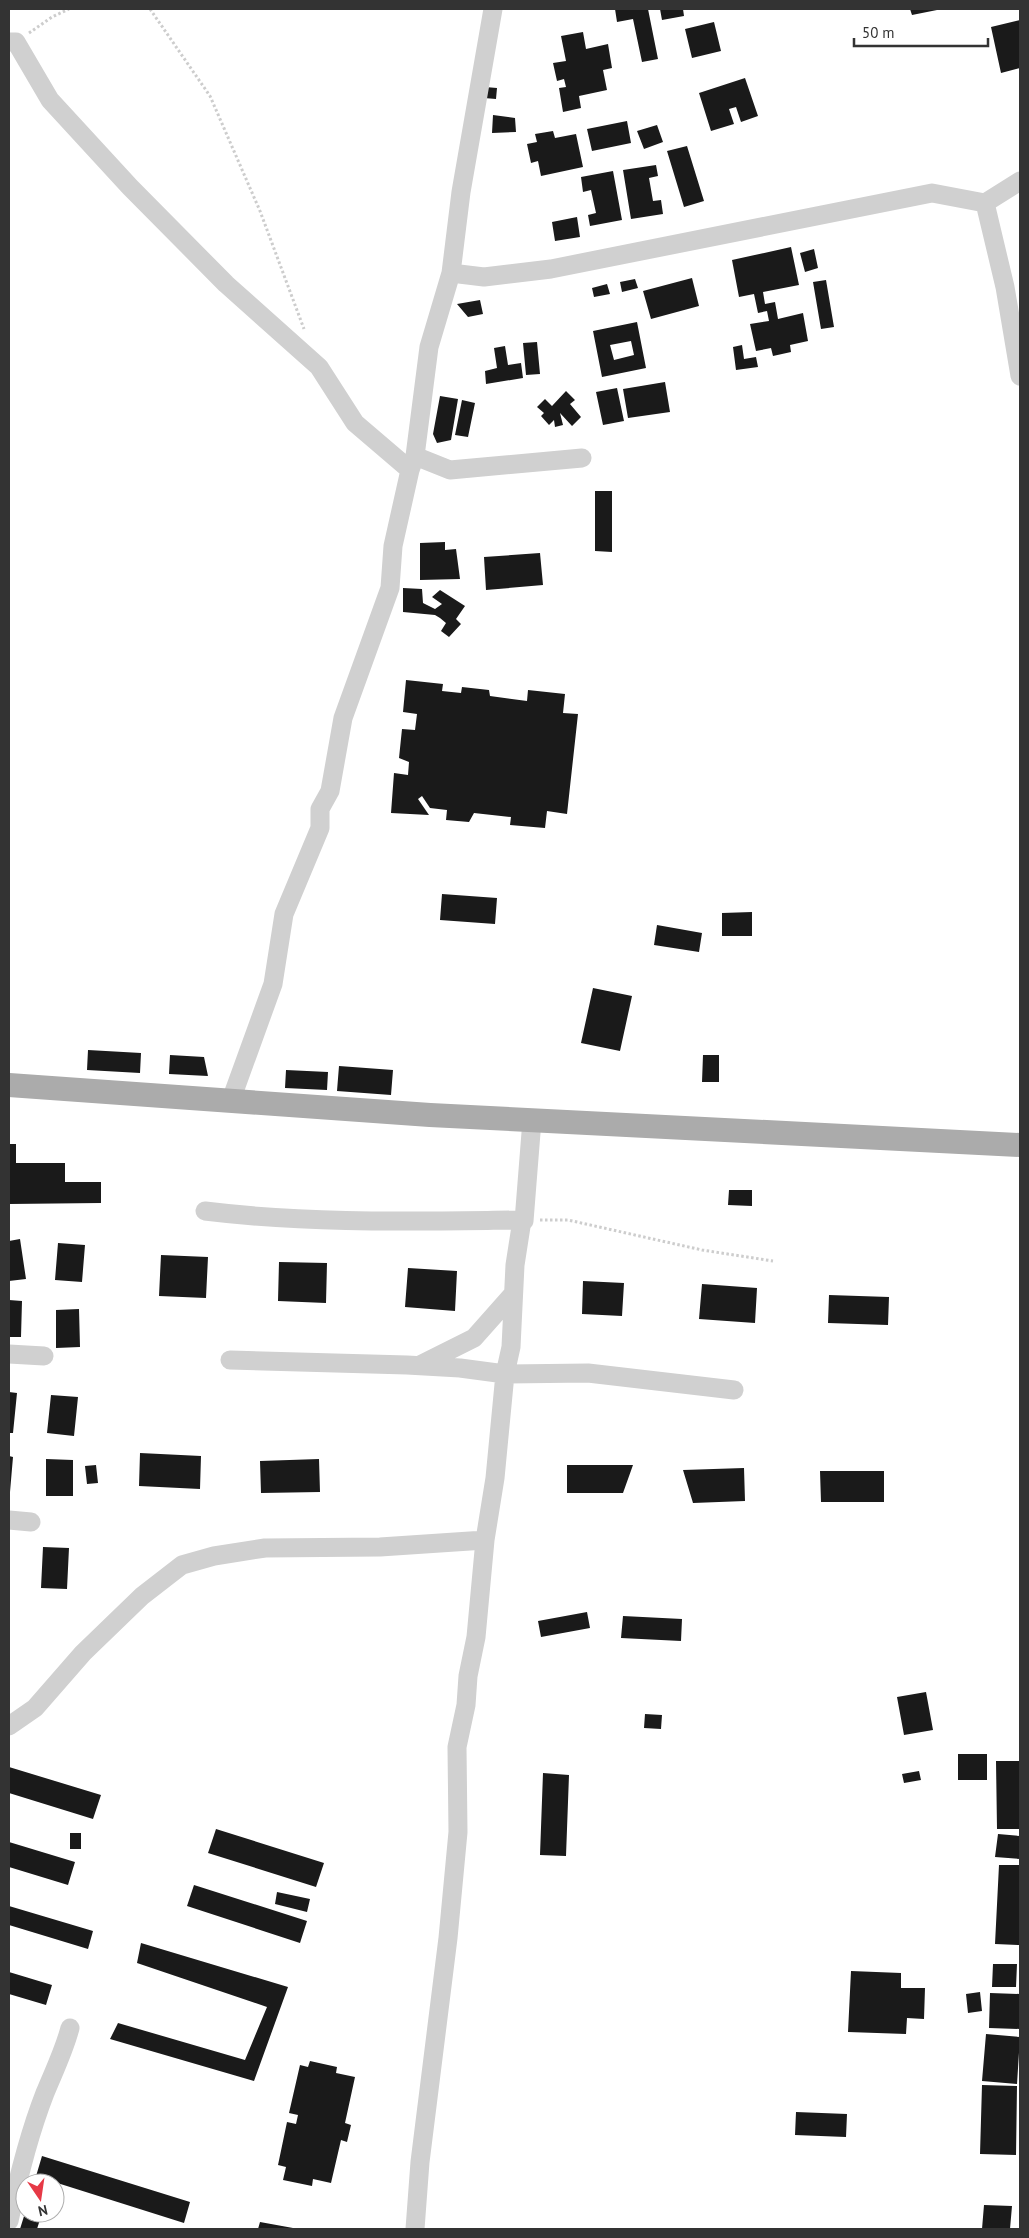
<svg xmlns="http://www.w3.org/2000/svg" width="1029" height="2238" font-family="'PT Sans',sans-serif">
<rect width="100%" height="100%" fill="#fff"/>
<path fill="#1a1a1a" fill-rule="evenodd" d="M615,9H648L658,59L642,62L633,19L617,22Z
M660,9H683L684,16L662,20Z
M910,9H937V10L912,15Z
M1020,20V68L1001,73L991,27Z
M714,22L721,51L692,58L685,29Z
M583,32L586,49L608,44L612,68L603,70L607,90L579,96L581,108L563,112L559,88L566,87L564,79L557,81L553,63L566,61L561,36Z
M745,78L758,116L741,122L736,107L729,109L734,124L711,131L699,93Z
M485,87L497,88L496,99L484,98Z
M493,115L515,118L516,132L492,133Z
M627,121L631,143L592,151L587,129Z
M657,125L663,142L644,149L637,131Z
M553,131L555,138L576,134L583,167L541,176L538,161L531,163L527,144L537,142L535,134Z
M687,146L704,201L684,207L667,151Z
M656,165L658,176L649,178L653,201L661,200L663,214L631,219L623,170Z
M613,171L622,220L590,226L588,215L596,213L591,190L583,192L581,177Z
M577,217L580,237L555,241L552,222Z
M791,247L799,285L763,292L765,304L775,302L778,319L803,313L808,341L790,345L791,352L773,356L771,348L756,351L750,324L769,321L767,311L758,313L754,294L739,297L732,260Z
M814,249L818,268L805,272L800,253Z
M692,278L699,306L651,319L643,291Z
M635,279L638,288L622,292L620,282Z
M826,280L834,327L821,329L813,282Z
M607,284L610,294L594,297L592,288Z
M480,300L483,314L468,317L457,304Z
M637,322L646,368L602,377L593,331ZM631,341L634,355L614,360L610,345Z
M537,342L540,374L526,375L523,343Z
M742,345L744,359L756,357L758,367L736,370L733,347Z
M505,346L508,365L521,363L523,378L486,384L485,371L497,368L494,348Z
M665,382L670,412L628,418L623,389Z
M617,388L624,421L603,425L596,392Z
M566,391L575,400L570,404L581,417L572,426L560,413L563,425L555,427L554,420L549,425L541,416L544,413L537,407L545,399L552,406Z
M440,396L458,399L451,440L437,443L433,434Z
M462,400L475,403L468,437L455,435Z
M595,491H612V552L595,551Z
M445,542V550L456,549L460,579L420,580V543Z
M540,553L543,585L486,590L484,557Z
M403,588L422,589L423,603L435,609L442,604L432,597L440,590L465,606L456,619L461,624L449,637L441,631L446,623L440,618L435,615L403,612Z
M406,680L443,684L442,691L461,693L462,687L489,690L490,696L527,701L528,690L565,694L563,713L578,714L567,814L547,811L545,828L510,825L511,817L474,813L469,822L446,820L447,810L430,808L422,796L418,799L429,815L391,813L394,773L408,775L409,762L399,758L402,729L415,730L417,714L403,712Z
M442,894L497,898L495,924L440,920Z
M752,912V936H722V913Z
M657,925L702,933L699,952L654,945Z
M593,988L632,996L620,1051L581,1043Z
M88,1050L141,1053L140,1073L87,1070Z
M170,1055L204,1057L208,1076L169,1074Z
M703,1055H719V1082H702Z
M339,1066L393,1070L391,1095L337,1091Z
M286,1070L328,1072L327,1090L285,1088Z
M9,1144H16V1163H65V1182H101V1203L9,1204Z
M729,1190H752V1206L728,1205Z
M20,1239L26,1279L9,1281V1241Z
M58,1243L85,1245L82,1282L55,1280Z
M161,1255L208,1257L206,1298L159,1296Z
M279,1262L327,1263L326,1303L278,1301Z
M408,1268L457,1271L455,1311L405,1307Z
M583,1281L624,1283L622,1316L582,1314Z
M702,1284L757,1288L755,1323L699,1319Z
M829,1295L889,1297L888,1325L828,1323Z
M9,1300L22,1301L21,1337H9Z
M79,1309L80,1347L56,1348V1310Z
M9,1392L17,1393L13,1433H9Z
M51,1395L78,1397L74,1436L47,1433Z
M140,1453L201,1456L200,1489L139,1486Z
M9,1456L13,1457L10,1492H9Z
M46,1459L73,1460V1496H46Z
M319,1459L320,1492L261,1493L260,1461Z
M96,1465L98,1483L87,1484L85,1466Z
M567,1465H633L623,1493H567Z
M744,1468L745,1501L693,1503L683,1470Z
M820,1471H884V1502H821Z
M43,1547L69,1548L67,1589L41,1588Z
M587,1612L590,1628L541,1637L538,1621Z
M623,1616L682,1619L681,1641L621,1638Z
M926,1692L933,1730L904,1735L897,1697Z
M645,1714L662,1715L661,1729L644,1728Z
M958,1754H987V1780H958Z
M996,1761H1020V1829H997Z
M9,1767L101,1795L93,1819L9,1793Z
M919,1771L921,1780L904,1783L902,1774Z
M543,1773L569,1775L566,1856L540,1855Z
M216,1829L324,1863L316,1887L208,1853Z
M70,1833H81V1849H70Z
M998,1834L1020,1836V1859L995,1857Z
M9,1842L75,1862L68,1885L9,1867Z
M999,1865H1020L1019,1945L995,1944Z
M194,1885L307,1921L300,1943L187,1906Z
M277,1892L310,1899L307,1912L275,1904Z
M9,1906L93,1931L88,1949L9,1925Z
M141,1943L288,1987L254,2081L110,2039L118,2023L245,2060L267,2007L137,1963Z
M993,1964H1017L1016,1987H992Z
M851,1971L901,1973V1988H925L924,2019L907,2018L906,2034L848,2032Z
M9,1972L52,1985L46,2005L9,1994Z
M980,1992L982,2011L968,2013L966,1994Z
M990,1993L1020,1994V2029L989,2028Z
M986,2034L1020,2037L1017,2084L982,2081Z
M310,2061L337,2067L336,2073L355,2077L345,2123L351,2125L347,2142L341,2140L331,2183L313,2179L312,2186L283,2180L286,2167L278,2165L287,2122L296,2124L298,2115L289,2113L300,2065L308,2067Z
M982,2085L1017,2086L1016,2155L980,2154Z
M796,2112L847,2114L846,2137L795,2135Z
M42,2156L190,2202L184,2223L51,2181V2183H34Z
M984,2205L1012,2206L1010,2229H982Z
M25,2213H42L37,2229H20Z
M260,2222L293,2228V2229H258Z"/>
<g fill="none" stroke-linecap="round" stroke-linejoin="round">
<path stroke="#cdcdcd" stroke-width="3" stroke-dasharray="2.5 2.5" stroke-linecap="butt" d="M150,9L210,96L260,211L304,329
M29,33L52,17L69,9
M540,1220H568L702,1250L773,1261"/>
<path stroke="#d0d0d0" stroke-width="19" d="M493,9L461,192L451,273L484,277L551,269L932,193L985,203L1005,287L1020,376
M9,42H16L50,100L130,187L226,284L319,367L355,423L410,470L415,456L429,347L451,273
M985,203L1020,181
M415,456L450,470L582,458
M231,1100L273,984L284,914L320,828V809L330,791L343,718L390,588L393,546L410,470
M205,1211C310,1224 417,1221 522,1220
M9,1354L44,1356
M230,1360L407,1365L460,1368L505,1374L588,1373L734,1390
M420,1365L474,1338L513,1294
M9,1520L31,1522
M9,1726L35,1708L83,1653L142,1596L182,1565L214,1556L265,1548L380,1547L485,1540
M9,2221C18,2178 29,2134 45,2093C54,2071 64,2051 70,2028
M415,2229L420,2162L448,1938L458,1832L457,1747L466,1705L468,1676L476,1637L485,1540L495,1478L505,1374L511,1347L515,1265L522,1220L524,1221L532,1120"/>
<path stroke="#ababab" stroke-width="24" d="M9,1085L430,1115L1020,1145"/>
</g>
<rect width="1029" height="2238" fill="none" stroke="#333333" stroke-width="20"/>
<g transform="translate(40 2198) rotate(167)"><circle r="24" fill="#ffffff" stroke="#adadad"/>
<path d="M0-4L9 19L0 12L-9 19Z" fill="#e63946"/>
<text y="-8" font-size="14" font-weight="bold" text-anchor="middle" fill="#333333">N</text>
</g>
<path d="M854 38v8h134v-8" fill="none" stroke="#333333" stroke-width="2.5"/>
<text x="862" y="38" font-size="15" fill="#333333" stroke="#ffffff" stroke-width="4" paint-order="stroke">50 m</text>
</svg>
